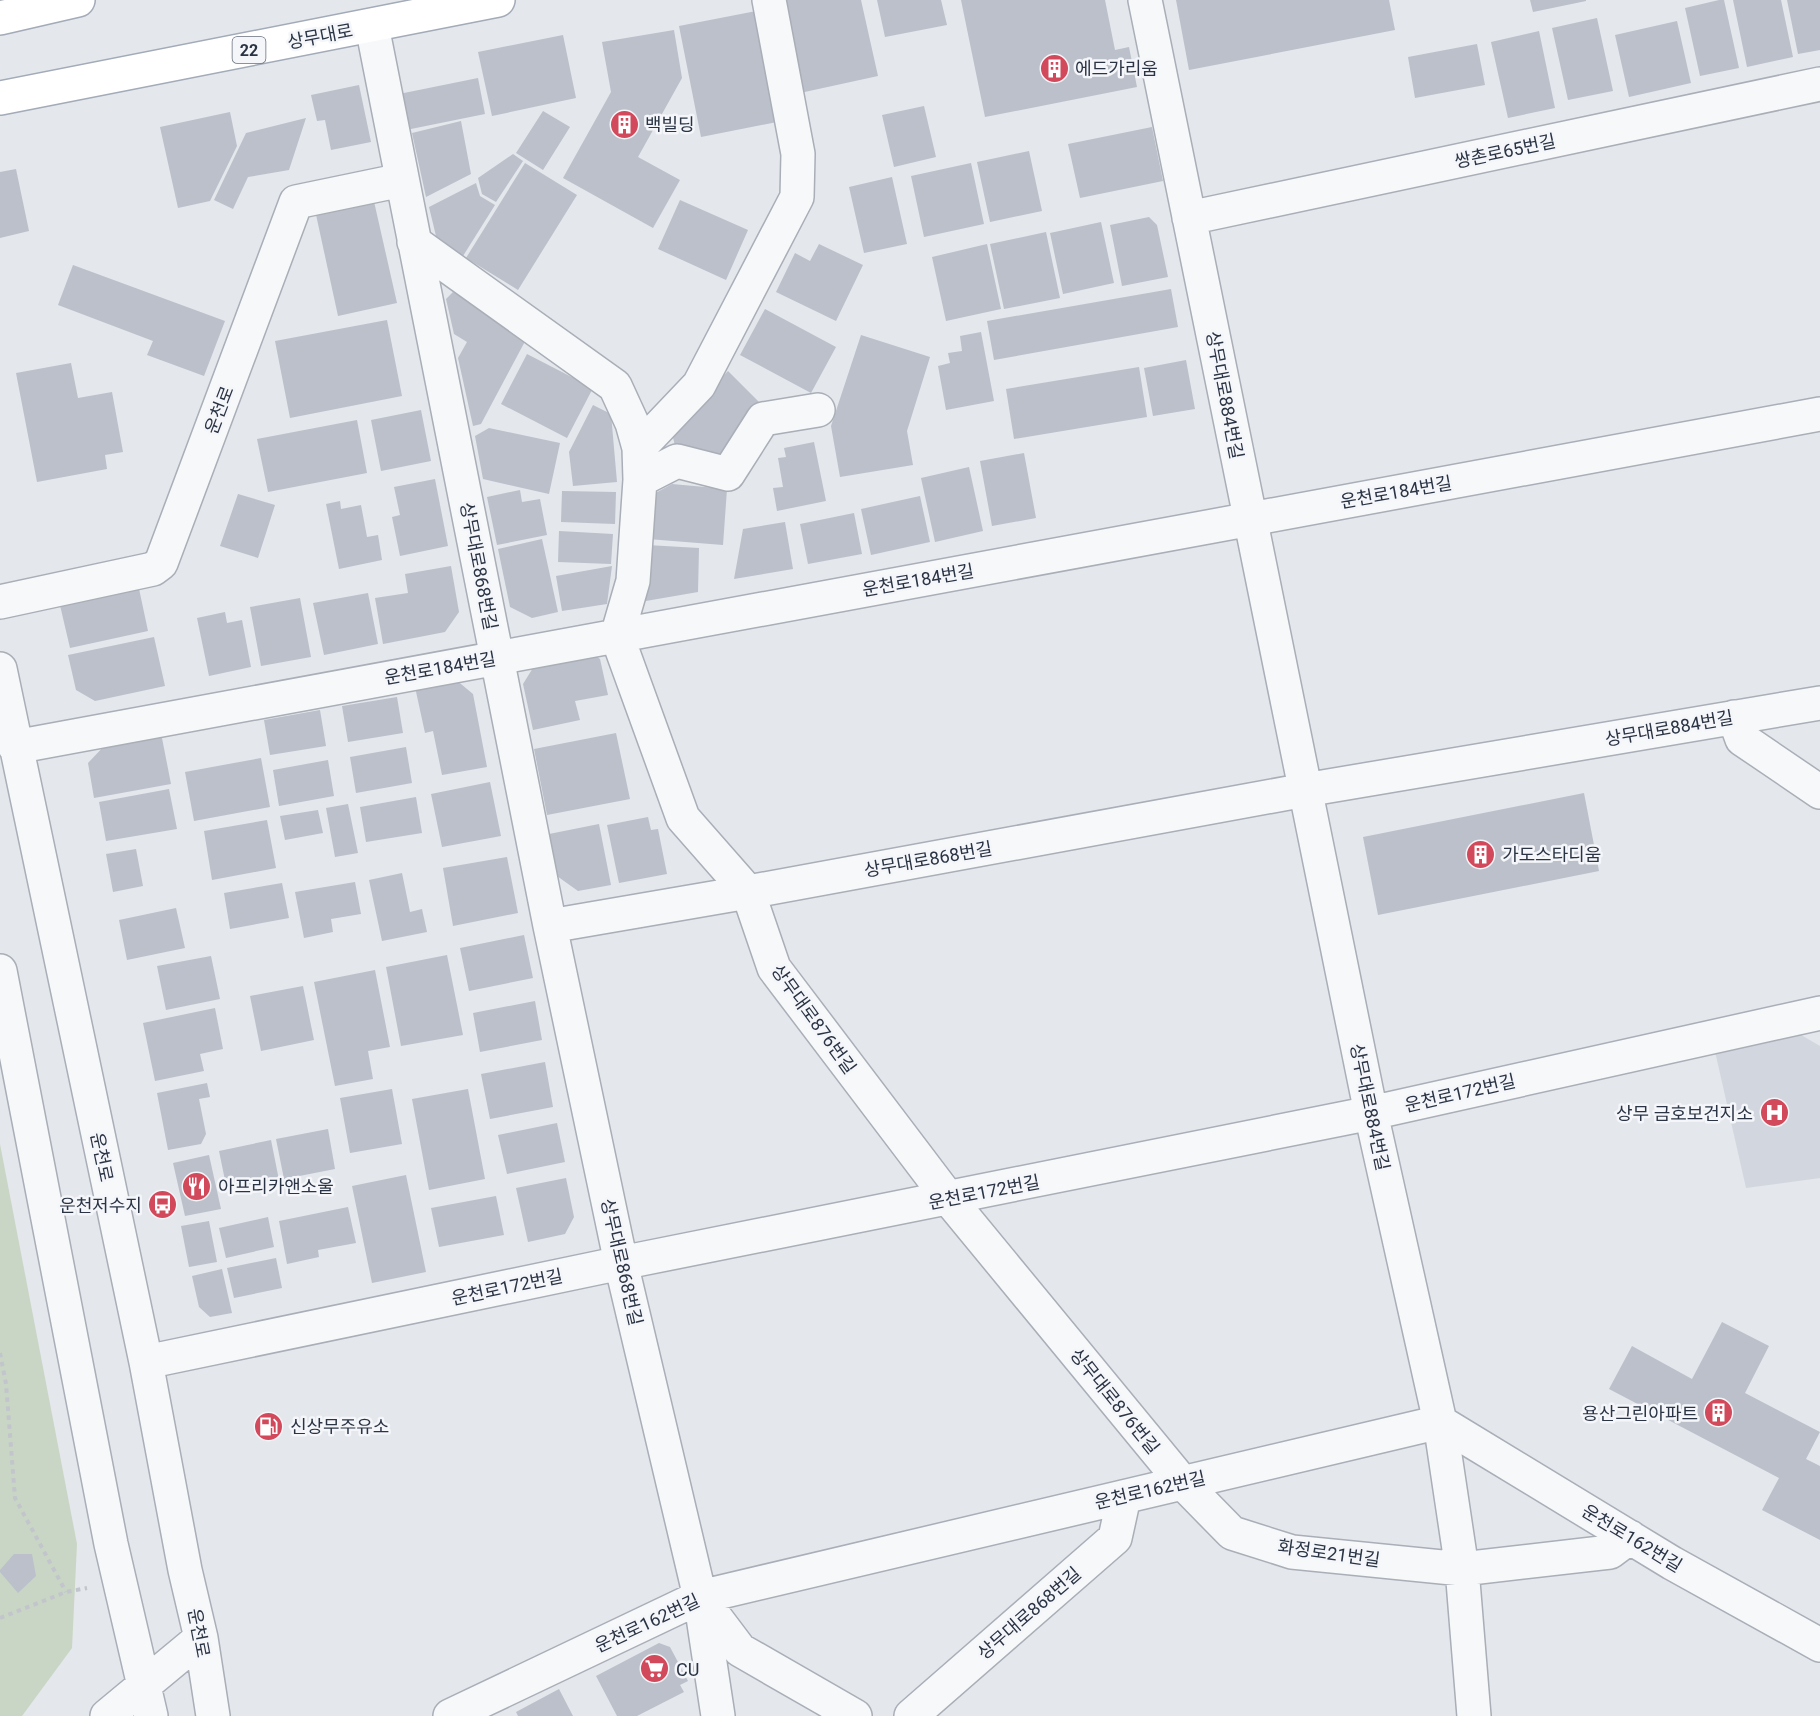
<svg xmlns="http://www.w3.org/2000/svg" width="1820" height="1716" font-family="Roboto,'Noto Sans KR',sans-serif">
<rect width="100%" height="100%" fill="#e4e7ec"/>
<path fill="#d2d6de" d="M1789,1028L1820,1046V1178L1746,1188L1714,1047Z"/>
<path fill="#c9d6c5" d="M0,1144L77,1544L72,1648L22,1716H0Z"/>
<path fill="#bbc0ca" d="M786,0H861L878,76L800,93L780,1Z
M877,0H941L947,25L885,37Z
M961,0H1105L1115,50L1129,47L1137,87L985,117Z
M1176,0H1389L1395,30L1189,70Z
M1530,0H1586V1L1533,12Z
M1719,0H1724L1739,68L1700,76L1685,8Z
M1733,0H1781L1793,57L1747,67Z
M1787,0H1820V50L1798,54Z
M766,9L787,120L701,137L679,26Z
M1597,18L1613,91L1568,100L1552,28Z
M1677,21L1691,83L1629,97L1615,35Z
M674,30L682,78L638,157L680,180L653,228L563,178L611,92L602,42Z
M1539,31L1555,108L1508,118L1491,42Z
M563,35L576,98L492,116L478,52Z
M1477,44L1485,85L1415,98L1408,57Z
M478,78L485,114L406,130L399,94Z
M359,85L371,142L331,150L325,120L317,121L311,95Z
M924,106L936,157L894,167L882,115Z
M543,111L570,127L543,170L516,153Z
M230,112L237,146L210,201L178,208L160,127Z
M306,118L289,170L248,177L233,209L214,200L246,133Z
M461,121L471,174L426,197L412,133Z
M1152,127L1163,181L1080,198L1068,144Z
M1029,151L1042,211L990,222L977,162Z
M513,154L523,161L496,202L482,194L478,178Z
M525,163L577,195L518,290L466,258Z
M971,163L984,224L924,237L911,176Z
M16,169L29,231L0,238V172Z
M892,177L907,244L864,253L849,187Z
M476,183L480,196L495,205L463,256L436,236L429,207Z
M373,197L397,303L338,316L315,210Z
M680,200L748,230L726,280L658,249Z
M1149,217L1157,225L1168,277L1122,286L1110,225Z
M1101,222L1114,283L1063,294L1050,233Z
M1046,232L1060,298L1004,309L990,244Z
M819,244L863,265L836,321L776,292L795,253L810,261Z
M987,244L1001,309L946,321L932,257Z
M73,265L225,321L204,376L147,355L153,341L58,305Z
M1171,289L1178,327L994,360L987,321Z
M453,292L530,332L481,424L473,426L458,358L467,342L454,334L446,299Z
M765,309L836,347L811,393L740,355Z
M387,320L402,396L290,418L275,341Z
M981,332L994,401L946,410L938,366L950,363L948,353L962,351L960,336Z
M861,335L930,357L907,431L913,465L840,477L831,426Z
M527,354L593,388L567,438L501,404Z
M1186,360L1195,409L1153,416L1144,368Z
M71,363L78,398L112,392L123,452L105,455L107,469L37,482L16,373Z
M1139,367L1147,417L1014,439L1006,389Z
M728,371L766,409L716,460L675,446L671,429Z
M593,405L611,414L617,482L573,486L569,452Z
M421,410L431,461L381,471L371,420Z
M357,420L367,473L268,492L257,439Z
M489,428L560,443L549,494L483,479L475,436Z
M814,442L826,501L777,511L773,488L783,487L778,458L786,457L784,448Z
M1024,453L1036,518L992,526L980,461Z
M969,467L983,531L935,542L921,478Z
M435,479L448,546L400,556L392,517L400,515L394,487Z
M672,484L727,489L723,545L648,539L652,495Z
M520,490L522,502L540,499L547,535L497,545L487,497Z
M562,491L616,492L615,524L561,522Z
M238,494L275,505L258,558L220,546Z
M920,496L930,542L871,555L861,509Z
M340,501L341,509L361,505L367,537L378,535L382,560L339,569L326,504Z
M854,513L862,554L808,564L800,524Z
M785,522L793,569L734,579L743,529Z
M559,531L613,534L611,564L558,562Z
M542,539L558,612L532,618L510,607L498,549Z
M647,545L699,548L698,592L640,602Z
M451,566L459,612L445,632L383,644L375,598L408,593L405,574Z
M612,566L607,604L562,611L556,576Z
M138,584L148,631L70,648L59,601Z
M368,593L378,644L324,655L313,603Z
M300,598L311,657L261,666L250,607Z
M225,612L227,623L242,620L251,667L209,676L197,618Z
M154,637L165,686L95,701L76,690L68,655Z
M592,653L600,659L608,695L575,701L580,720L533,730L523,684L536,663Z
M455,679L473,694L487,767L442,775L433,731L425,733L415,687Z
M397,697L403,733L348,742L342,706Z
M320,710L326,746L270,755L264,720Z
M161,733L171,784L94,798L88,763L107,743Z
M616,733L630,799L547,815L534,749Z
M406,747L412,783L356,793L350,757Z
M261,758L270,807L194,821L185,772Z
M328,760L334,796L279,806L273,770Z
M490,782L501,836L442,847L431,794Z
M169,789L177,829L106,841L99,802Z
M1584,793L1599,871L1378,915L1363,837Z
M416,797L422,833L366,842L360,807Z
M348,804L358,853L335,857L326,808Z
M318,810L323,833L285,840L280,816Z
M648,817L651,830L658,829L667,874L619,883L607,825Z
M267,820L276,868L212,880L204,831Z
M599,824L611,885L578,891L557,876L549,834Z
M136,849L143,886L113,892L106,854Z
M507,857L518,913L453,926L443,868Z
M402,873L410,912L422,909L427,932L382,941L369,880Z
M355,882L361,914L331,919L333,932L304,938L295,892Z
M282,883L289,918L230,929L224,893Z
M176,908L185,948L127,960L119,920Z
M524,935L533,978L469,991L460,948Z
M447,955L463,1035L401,1046L386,967Z
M211,956L220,999L166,1010L157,966Z
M375,970L390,1047L368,1051L373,1079L335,1086L314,982Z
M303,986L314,1040L261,1051L250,996Z
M535,1001L542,1040L480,1052L473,1013Z
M215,1008L223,1049L200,1054L204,1071L155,1081L143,1023Z
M545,1062L553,1107L490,1119L481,1074Z
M207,1083L210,1097L199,1099L206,1134L201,1144L168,1150L157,1093Z
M392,1089L402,1144L350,1153L340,1098Z
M468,1089L485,1179L429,1190L412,1099Z
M557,1123L565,1162L507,1174L498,1135Z
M328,1129L335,1169L284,1179L276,1139Z
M271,1140L279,1180L227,1190L219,1151Z
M209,1155L221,1209L185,1216L173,1163Z
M406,1175L426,1272L372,1283L352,1186Z
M566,1178L574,1217L565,1234L528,1242L516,1188Z
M496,1196L504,1235L439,1247L431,1208Z
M348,1207L356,1243L318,1250L319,1257L287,1264L279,1221Z
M268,1217L274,1247L226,1258L219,1228Z
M209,1221L217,1262L189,1267L181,1226Z
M276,1258L282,1288L234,1298L227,1268Z
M222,1269L232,1313L210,1317L199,1307L192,1276Z
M1722,1322L1769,1346L1745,1393L1820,1432L1806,1459L1820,1466V1540L1762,1510L1779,1478L1609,1389L1632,1346L1692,1379Z
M14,1554H32L36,1576L18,1593L0,1572V1570Z
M659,1643L670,1647L688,1681L680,1685L684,1692L637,1716H617L596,1676Z
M559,1689L573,1716H518L516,1712Z"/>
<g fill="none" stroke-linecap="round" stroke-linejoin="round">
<defs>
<path id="minor" d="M1145,0L1371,1113L1440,1422L1462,1569L1474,1716
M372,26L550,926L621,1263L700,1597L718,1716
M1189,218L1820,84
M414,242L615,386L632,423L639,448L640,480L633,581L617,636L683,818L748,892L774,968L949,1199L1182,1482L1232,1533L1292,1552L1462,1569L1610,1552L1630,1537
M639,448L699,385L797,197L798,154L769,0
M640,480L677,461L728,474L763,419L818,410
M0,602L153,569L161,563L296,202L402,180
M0,669L146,1362L185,1570L201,1638L213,1716
M1734,717L1742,739L1820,792
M15,747L1820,414
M550,926L748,892L1305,790L1820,703
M0,971L111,1544L151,1716
M146,1362L621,1263L1371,1113L1820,1013
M703,1601L740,1650L855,1716
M107,1716L201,1638
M450,1716L700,1597L1440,1422L1672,1563L1820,1645
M911,1716L1115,1538L1124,1497"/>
<path id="major" d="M0,18L78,0
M0,98L498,0"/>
</defs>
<use href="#minor" stroke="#a9aeb7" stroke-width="36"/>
<use href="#major" stroke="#a3abb8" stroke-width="36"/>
<path stroke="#c2c5cb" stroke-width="4" stroke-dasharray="4.5 4.5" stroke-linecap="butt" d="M0,1353L6,1384L15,1498L66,1592
M0,1618L66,1592L87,1588"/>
<use href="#minor" stroke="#f7f8fa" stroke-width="33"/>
<use href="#major" stroke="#fff" stroke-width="33"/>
</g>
<defs>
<symbol id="building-disc" viewBox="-11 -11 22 22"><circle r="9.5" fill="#d1495b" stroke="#f4f6f9"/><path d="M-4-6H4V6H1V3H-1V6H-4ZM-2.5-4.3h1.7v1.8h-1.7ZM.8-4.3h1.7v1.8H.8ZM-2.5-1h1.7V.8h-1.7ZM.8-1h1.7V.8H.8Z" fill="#fff"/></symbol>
<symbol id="hospital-disc" viewBox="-11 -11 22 22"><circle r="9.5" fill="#d1495b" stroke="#f4f6f9"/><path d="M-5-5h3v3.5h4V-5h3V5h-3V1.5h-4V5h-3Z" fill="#fff"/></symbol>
<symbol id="restaurant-disc" viewBox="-11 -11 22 22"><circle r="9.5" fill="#d1495b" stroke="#f4f6f9"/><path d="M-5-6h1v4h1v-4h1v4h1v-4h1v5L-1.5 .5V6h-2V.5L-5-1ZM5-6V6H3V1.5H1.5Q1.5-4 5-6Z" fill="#fff"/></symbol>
<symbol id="bus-disc" viewBox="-11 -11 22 22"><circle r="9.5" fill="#d1495b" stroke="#f4f6f9"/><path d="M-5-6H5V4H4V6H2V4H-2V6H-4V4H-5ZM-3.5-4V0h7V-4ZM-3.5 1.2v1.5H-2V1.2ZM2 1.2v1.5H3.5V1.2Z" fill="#fff"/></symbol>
<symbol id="fuel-disc" viewBox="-11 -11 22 22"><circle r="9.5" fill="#d1495b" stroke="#f4f6f9"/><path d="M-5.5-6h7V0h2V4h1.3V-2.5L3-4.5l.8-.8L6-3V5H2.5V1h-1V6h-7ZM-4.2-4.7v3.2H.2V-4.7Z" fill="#fff"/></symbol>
<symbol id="supermarket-disc" viewBox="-11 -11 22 22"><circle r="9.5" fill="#d1495b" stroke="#f4f6f9"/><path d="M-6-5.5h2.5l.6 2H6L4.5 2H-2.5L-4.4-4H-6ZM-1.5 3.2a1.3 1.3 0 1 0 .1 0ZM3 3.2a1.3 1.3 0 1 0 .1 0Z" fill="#fff"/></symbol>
</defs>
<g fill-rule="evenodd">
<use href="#building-disc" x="1038" y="52" width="33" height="33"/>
<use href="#building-disc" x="608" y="108" width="33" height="33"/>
<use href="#building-disc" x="1464" y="838" width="33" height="33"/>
<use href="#hospital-disc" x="1758" y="1096" width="33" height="33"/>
<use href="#restaurant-disc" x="180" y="1170" width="33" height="33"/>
<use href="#bus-disc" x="146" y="1188" width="33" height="33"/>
<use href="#building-disc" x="1702" y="1396" width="33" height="33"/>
<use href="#fuel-disc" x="252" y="1410" width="33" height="33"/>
<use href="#supermarket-disc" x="638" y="1652" width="33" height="33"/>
</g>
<g text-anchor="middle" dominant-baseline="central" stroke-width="5" stroke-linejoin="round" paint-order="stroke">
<rect fill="#f4f6f9" stroke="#676e7b" stroke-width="1.5" x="232.5" y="37" width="33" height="26" rx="4.5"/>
<g font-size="16" font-weight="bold" fill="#2b3445">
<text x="249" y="50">22</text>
</g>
<g font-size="18" fill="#2b3445" stroke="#f4f6f9">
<text transform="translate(320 36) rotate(-11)">상무대로</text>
<text transform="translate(1505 151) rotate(-12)">쌍촌로65번길</text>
<text transform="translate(1225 395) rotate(79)">상무대로884번길</text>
<text transform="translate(219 410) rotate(-69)">운천로</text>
<text transform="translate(1396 492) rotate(-10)">운천로184번길</text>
<text transform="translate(479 566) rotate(79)">상무대로868번길</text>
<text transform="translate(918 580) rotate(-10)">운천로184번길</text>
<text transform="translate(440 668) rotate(-10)">운천로184번길</text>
<text transform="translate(1669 728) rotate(-10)">상무대로884번길</text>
<text transform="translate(928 859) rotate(-10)">상무대로868번길</text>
<text transform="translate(814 1019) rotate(54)">상무대로876번길</text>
<text transform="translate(1460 1093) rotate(-13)">운천로172번길</text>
<text transform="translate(1370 1107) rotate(78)">상무대로884번길</text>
<text transform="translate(102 1157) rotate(78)">운천로</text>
<text transform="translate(984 1192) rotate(-11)">운천로172번길</text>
<text transform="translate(622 1262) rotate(77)">상무대로868번길</text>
<text transform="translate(507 1287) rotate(-12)">운천로172번길</text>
<text transform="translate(1115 1401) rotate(51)">상무대로876번길</text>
<text transform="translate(1150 1490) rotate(-13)">운천로162번길</text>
<text transform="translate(1632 1538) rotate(31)">운천로162번길</text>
<text transform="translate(1329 1553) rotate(8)">화정로21번길</text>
<text transform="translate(1029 1613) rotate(-41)">상무대로868번길</text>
<text transform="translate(647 1623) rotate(-25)">운천로162번길</text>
<text transform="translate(199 1633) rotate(79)">운천로</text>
</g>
<g font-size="18" fill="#2b3445" stroke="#f4f6f9" text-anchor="start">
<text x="1075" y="68">에드가리움</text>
<text x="645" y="124">백빌딩</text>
<text x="1502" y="854">가도스타디움</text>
<text x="1753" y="1113" text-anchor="end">상무 금호보건지소</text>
<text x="218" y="1186">아프리카앤소울</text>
<text x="142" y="1205" text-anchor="end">운천저수지</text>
<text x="1698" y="1413" text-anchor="end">용산그린아파트</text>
<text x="290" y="1426">신상무주유소</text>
<text x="676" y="1669">CU</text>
</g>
</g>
</svg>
